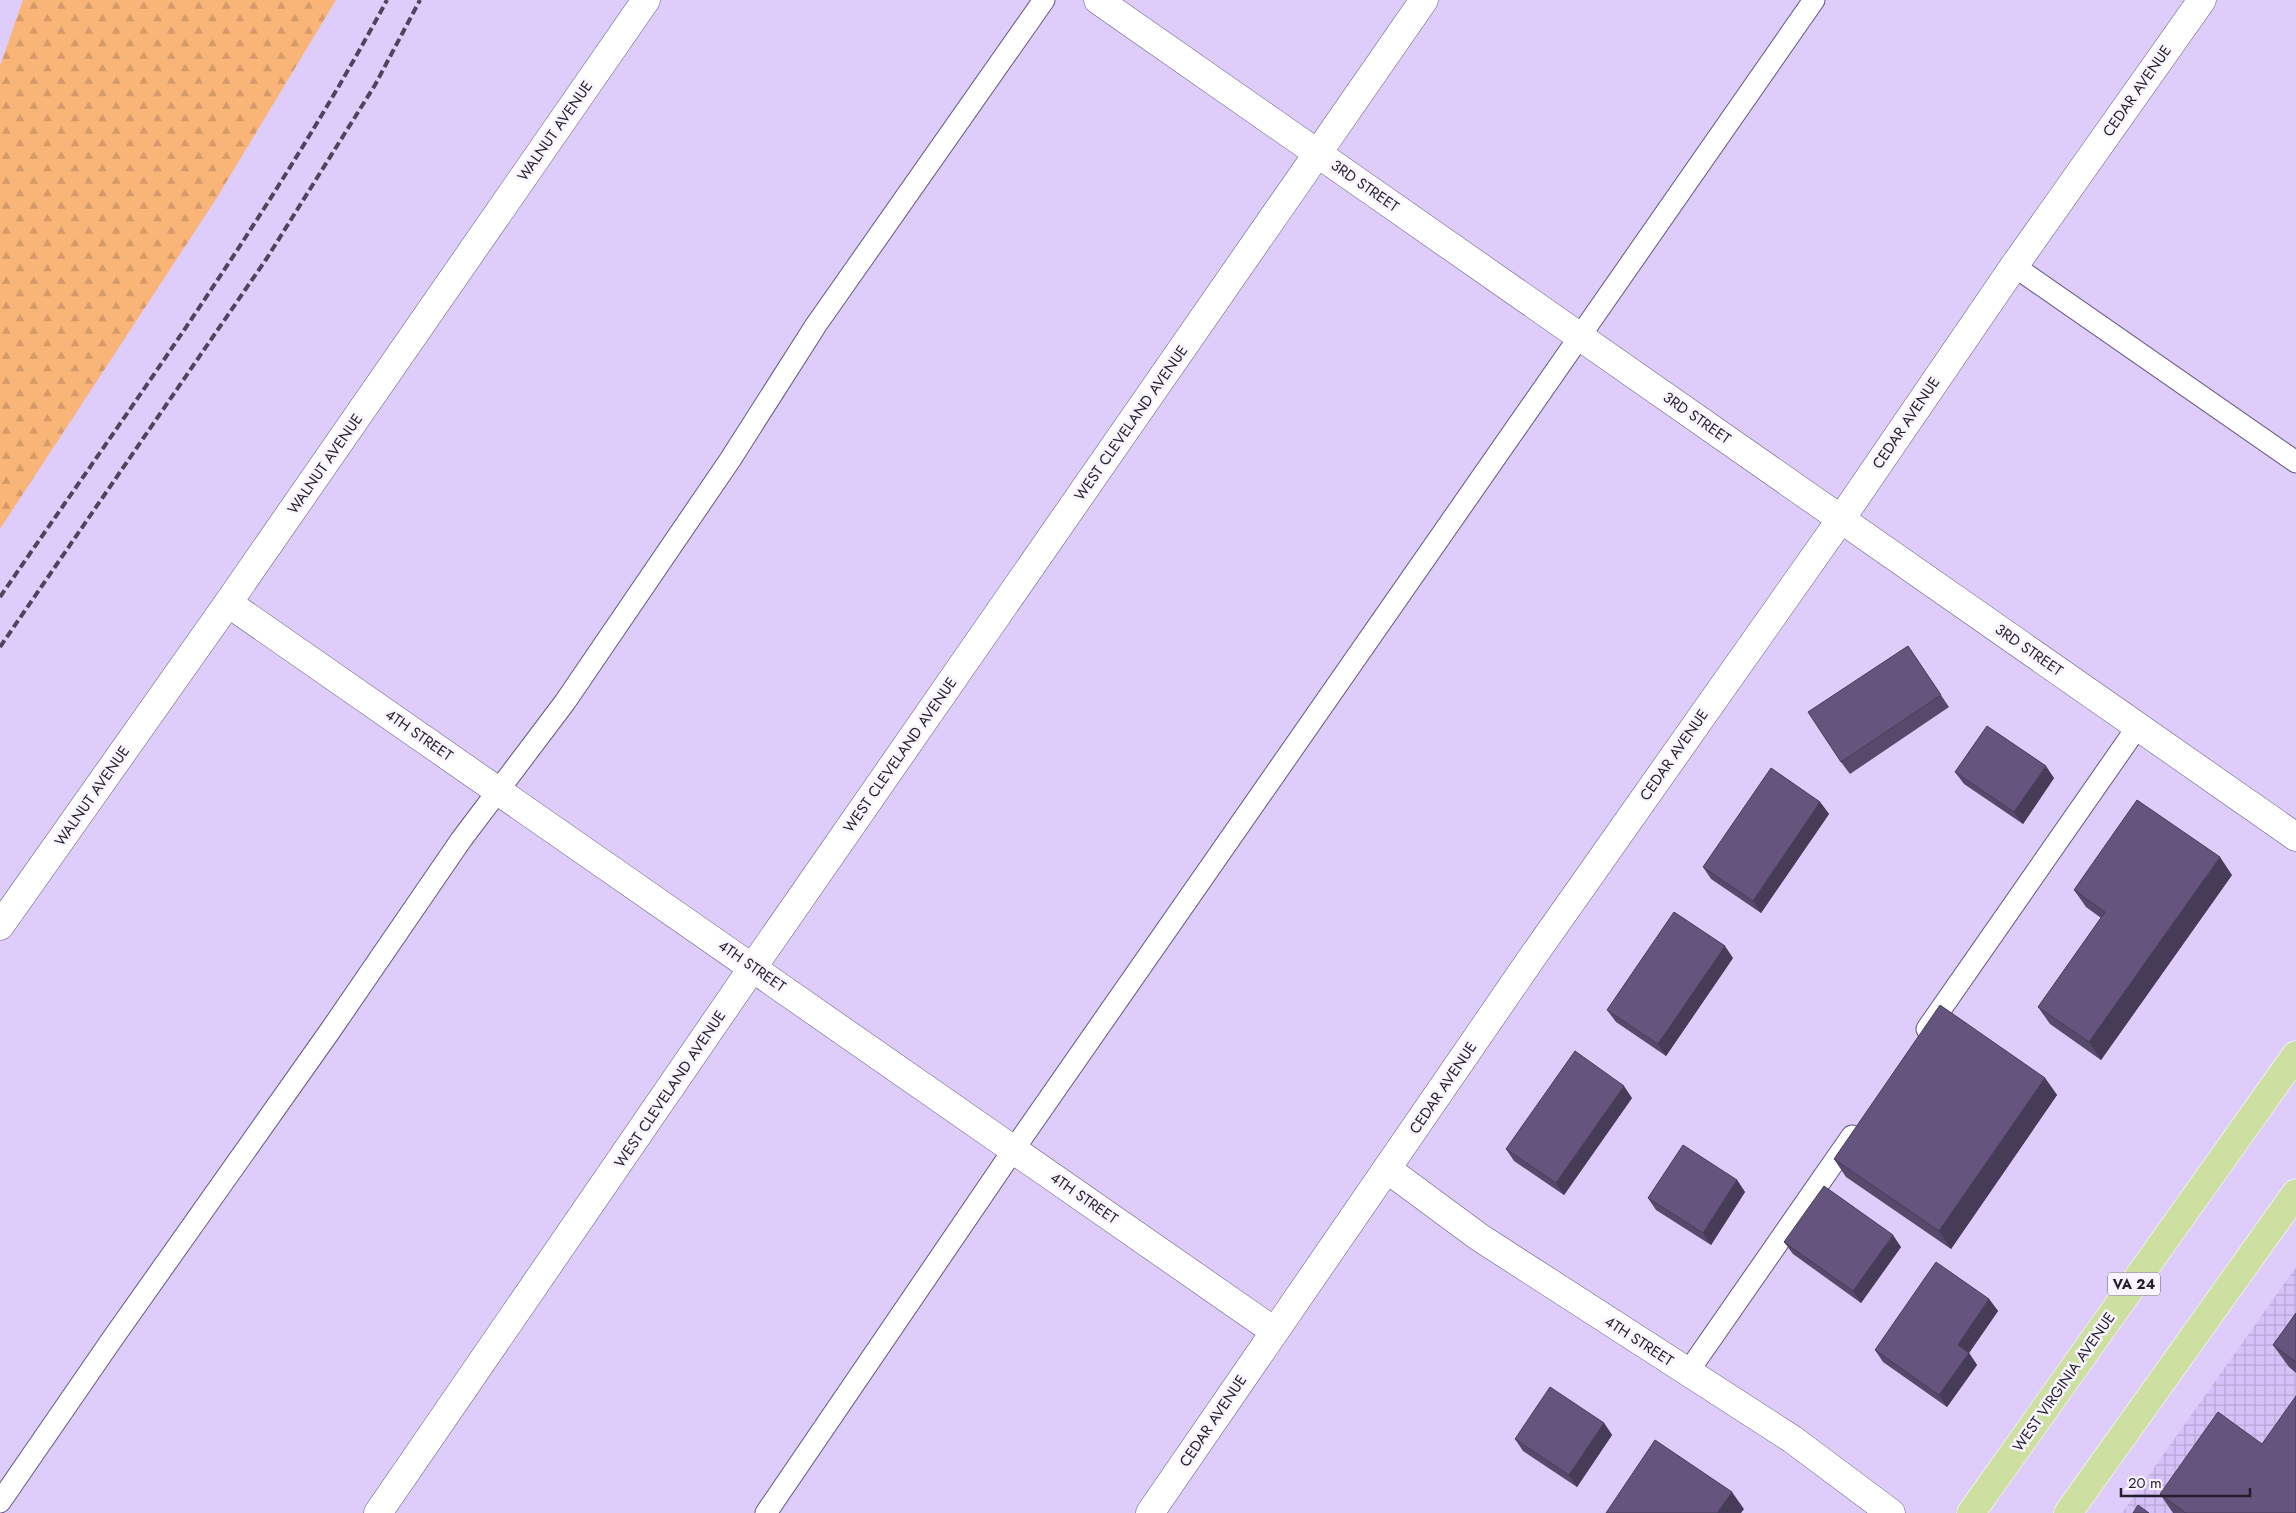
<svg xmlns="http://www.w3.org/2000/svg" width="2296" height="1513" font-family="Jost,sans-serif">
<defs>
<pattern id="industrial-grid" width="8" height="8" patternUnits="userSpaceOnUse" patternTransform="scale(1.25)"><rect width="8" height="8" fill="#d6c2f8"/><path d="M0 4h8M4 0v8" fill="none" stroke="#b8a6d5"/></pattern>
<pattern id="forest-firs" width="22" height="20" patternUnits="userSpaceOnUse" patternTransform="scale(1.25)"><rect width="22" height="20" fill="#f9b477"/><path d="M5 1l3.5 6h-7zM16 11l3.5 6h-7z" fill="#d59a67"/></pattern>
</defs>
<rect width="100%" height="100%" fill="#deccfb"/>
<path fill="url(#industrial-grid)" d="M2296,1267V1513H2122Z"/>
<path fill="url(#forest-firs)" d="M23,0H336L216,199L0,529V66Z"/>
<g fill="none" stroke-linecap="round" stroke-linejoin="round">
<defs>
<path id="service" d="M2014,266L2296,462
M1927,1029L2138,726
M1688,1372L1852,1136
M0,1502L113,1338L330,1031L461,840L565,702L730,460L816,325L1044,0
M766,1513L1014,1149L1814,0"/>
<path id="minor" d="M228,603L1274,1331
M1387,1169L1479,1237L1792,1439L1891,1513
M378,1513L753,967L1424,0
M1150,1513L1531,959L1841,519L2014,266L2202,0"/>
<path id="tertiary" d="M1098,0L2296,837
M0,926L228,603L646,0"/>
<path id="primary" d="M1971,1513L2296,1055
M2068,1513L2296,1193"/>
</defs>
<use href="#service" stroke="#675780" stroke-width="23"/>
<use href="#minor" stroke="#675780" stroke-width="29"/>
<use href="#tertiary" stroke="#675780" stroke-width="29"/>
<use href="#primary" stroke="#fff" stroke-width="29"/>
<use href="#service" stroke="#fff" stroke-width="21"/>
<use href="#minor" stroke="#fff" stroke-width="28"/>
<use href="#tertiary" stroke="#fff" stroke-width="28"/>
<use href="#primary" stroke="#cee0a1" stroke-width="28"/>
<path stroke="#4e445c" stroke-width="4" stroke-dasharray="8 4" stroke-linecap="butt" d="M0,597C134,402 275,209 387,0
M0,647L267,258L375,85L420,0"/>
</g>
<path fill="#57496c" d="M1908,646L1949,707L1850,774L1841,762Z
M1955,772L2054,778L2023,824L1964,784Z
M1820,802L1829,814L1761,913L1711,879L1703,867Z
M2232,875L2101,1060L2050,1024L2038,1007L2101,918L2086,907L2074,890Z
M1733,958L1666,1056L1616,1022L1607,1010Z
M2045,1078L2057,1095L1951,1249L1846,1177L1834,1159Z
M1632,1098L1564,1195L1514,1161L1506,1149Z
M1737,1180L1745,1192L1711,1245L1656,1210L1648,1198Z
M1784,1242L1901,1247L1861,1303L1793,1254Z
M1989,1299L1998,1311L1969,1353L1977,1365L1947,1407L1883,1362L1875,1350Z
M2296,1313V1373L2289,1367L2273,1345Z
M1604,1423L1612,1435L1577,1487L1523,1451L1515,1439Z
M2262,1444L2296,1513H2173L2160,1494Z"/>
<path fill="#473c58" d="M2046,766L2054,778L2023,824L2014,812Z
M1820,802L1829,814L1761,913L1753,901Z
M2220,857L2232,875L2101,1060L2089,1042Z
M1725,946L1733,958L1666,1056L1658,1044Z
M2045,1078L2057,1095L1951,1249L1939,1231Z
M1624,1086L1632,1098L1564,1195L1556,1183Z
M1737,1180L1745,1192L1711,1245L1703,1233Z
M1893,1235L1901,1247L1861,1303L1853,1291Z
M1989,1299L1998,1311L1969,1353L1977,1365L1947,1407L1939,1395L1958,1345Z
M1604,1423L1612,1435L1577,1487L1569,1475Z
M1732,1492L1744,1509L1741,1513H1717Z"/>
<path fill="#65557e" stroke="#473c58" d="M1908,646L1941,695L1841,762L1808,712Z
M1987,726L2046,766L2014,812L1955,772Z
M1771,768L1820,802L1753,901L1703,867Z
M2137,800L2220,857L2089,1042L2038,1007L2105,912L2074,890Z
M1674,912L1725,946L1658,1044L1607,1010Z
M1940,1005L2045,1078L1939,1231L1834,1159Z
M1575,1051L1624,1086L1556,1183L1506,1149Z
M1683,1145L1737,1180L1703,1233L1648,1198Z
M1824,1186L1893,1235L1853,1291L1784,1242Z
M1936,1262L1989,1299L1958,1345L1969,1353L1939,1395L1875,1350Z
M2296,1313V1362L2273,1345Z
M1550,1387L1604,1423L1569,1475L1515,1439Z
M2296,1396V1513H2186L2160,1494L2218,1412L2262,1444Z
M1655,1440L1732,1492L1717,1513H1606Z
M2138,1505L2149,1513H2133Z"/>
<g text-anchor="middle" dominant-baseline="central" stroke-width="5" stroke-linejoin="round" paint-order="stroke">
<rect fill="#f8f5fe" stroke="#645e6c" stroke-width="1" x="2108" y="1272.5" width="52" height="23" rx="4"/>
<g font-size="14" font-weight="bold" fill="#241d2e">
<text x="2134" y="1284">VA 24</text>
</g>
<g font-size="15" fill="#241d2e" stroke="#f8f5fe">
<text transform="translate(2137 91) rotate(-55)">CEDAR AVENUE</text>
<text transform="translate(555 131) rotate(-55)">WALNUT AVENUE</text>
<text transform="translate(1365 186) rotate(35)">3RD STREET</text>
<text transform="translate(1697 418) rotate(35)">3RD STREET</text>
<text transform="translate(1131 423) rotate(-55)">WEST CLEVELAND AVENUE</text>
<text transform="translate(1906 423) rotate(-56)">CEDAR AVENUE</text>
<text transform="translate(325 464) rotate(-55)">WALNUT AVENUE</text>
<text transform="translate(2029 650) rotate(35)">3RD STREET</text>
<text transform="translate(419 735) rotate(35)">4TH STREET</text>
<text transform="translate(900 755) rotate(-55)">WEST CLEVELAND AVENUE</text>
<text transform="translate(1674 755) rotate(-55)">CEDAR AVENUE</text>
<text transform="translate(92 796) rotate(-55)">WALNUT AVENUE</text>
<text transform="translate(752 966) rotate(35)">4TH STREET</text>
<text transform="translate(1443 1088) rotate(-56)">CEDAR AVENUE</text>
<text transform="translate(670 1089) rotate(-56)">WEST CLEVELAND AVENUE</text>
<text transform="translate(1084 1198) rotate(35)">4TH STREET</text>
<text transform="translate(1639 1341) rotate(33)">4TH STREET</text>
<text transform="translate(2064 1382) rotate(-55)">WEST VIRGINIA AVENUE</text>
<text transform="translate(1213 1421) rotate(-56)">CEDAR AVENUE</text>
</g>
</g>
<path d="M2121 1488v8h129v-8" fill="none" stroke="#241d2e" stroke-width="2.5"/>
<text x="2128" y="1488" font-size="15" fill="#241d2e" stroke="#f8f5fe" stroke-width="4" paint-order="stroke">20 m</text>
</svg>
